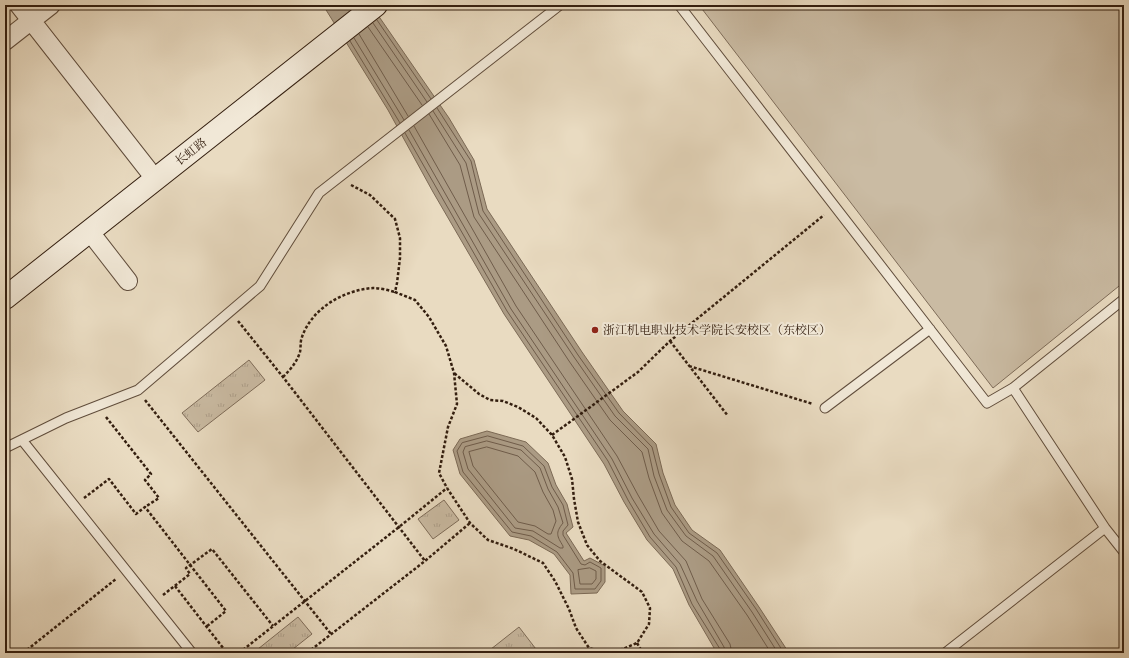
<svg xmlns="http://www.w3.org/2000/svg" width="1129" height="658" font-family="'IM FELL Double Pica','Noto Serif SC',serif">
<defs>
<pattern id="grass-tufts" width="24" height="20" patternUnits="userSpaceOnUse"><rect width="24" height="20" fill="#cabba3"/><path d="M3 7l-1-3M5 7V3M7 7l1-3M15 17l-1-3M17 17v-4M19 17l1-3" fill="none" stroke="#aea08b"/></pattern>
</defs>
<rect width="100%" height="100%" fill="#e9dbc1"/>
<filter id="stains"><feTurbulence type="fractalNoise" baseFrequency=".005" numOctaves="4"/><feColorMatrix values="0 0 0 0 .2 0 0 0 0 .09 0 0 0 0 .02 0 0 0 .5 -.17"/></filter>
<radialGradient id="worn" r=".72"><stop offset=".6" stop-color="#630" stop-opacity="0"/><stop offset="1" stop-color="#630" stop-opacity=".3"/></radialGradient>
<path fill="url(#grass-tufts)" stroke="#7e6c59" d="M249,360L265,380L198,432L182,413Z
M444,500L459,520L433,539L418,519Z
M298,617L312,634L288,653H253Z
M519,627L539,653H486Z"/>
<path fill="#cabba3" stroke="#7e6c59" d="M699,5H1124V282L993,388Z"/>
<path fill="#ab9b84" stroke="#7b6955" d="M323,5H371L449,118L474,160L487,209L582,352L623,411L656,444L663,473L675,505L692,530L720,550L759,607L789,653H717L689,605L673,569L647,540L624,502L604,464L504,314L433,192L388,110Z
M487,431L526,442L548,463L556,485L567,504L573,527L566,533L584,561L590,558L605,566V582L597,593L571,594L570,575L554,554L529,540L510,536L460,474L453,450L460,439Z"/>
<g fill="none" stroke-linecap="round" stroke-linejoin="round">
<path stroke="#6f5c4a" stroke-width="1" d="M377,20L431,99
M373,23L427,102
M368,27L422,105
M359,34L408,116
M354,38L404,120
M350,41L400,123
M437,108L471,161L483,211L578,355L619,413L652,447L659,474L671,507L689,533L717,553L756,609L784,653
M433,111L466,163L479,214L574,357L615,416L648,449L654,476L667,510L686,536L713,556L752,612L778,653
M429,114L460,165L474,217L569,361L610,420L642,452L649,478L662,513L682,541L709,561L747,615L771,653
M414,126L516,306L617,456L638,495L659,531L686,561L702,599L730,644L732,653
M409,130L511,309L612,459L632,498L654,534L680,564L697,601L724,647L726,653
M405,133L507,311L608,461L628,500L650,537L676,567L692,604L720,649L721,653
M488,436L523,446L544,466L552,487L563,505L568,525L563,531V535L581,564L585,565L590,562L601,568V581L595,589H575L573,573L557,552L531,536L512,532L463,472L457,451L462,443Z
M487,441L521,450L540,468L548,489L558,507L563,523C555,533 557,536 563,546V548H560L533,531L515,528L468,469L463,452L465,447Z
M487,447L518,456L535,472L543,492L553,510L556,521L551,534H548L535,526L518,522L473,466L469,452Z
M590,568L596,571V579L592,584H580L578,570Z"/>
<defs>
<path id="lane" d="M679,5L987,403L1013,388L1124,299
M825,408L930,329
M22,440L192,653
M5,448L66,418L138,390L260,286L319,193L560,5
M1105,528L1124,552
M945,653L1105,528L1013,388"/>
<path id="street" d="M19,5L156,180
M5,41L51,5
M90,232L128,281"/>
<path id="secondary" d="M5,298L376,5"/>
</defs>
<use href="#lane" stroke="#604d3c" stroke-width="11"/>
<use href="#street" stroke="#604d3c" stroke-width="20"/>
<use href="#secondary" stroke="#331e0f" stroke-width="24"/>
<path stroke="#331e0f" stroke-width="2.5" stroke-dasharray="3 2" stroke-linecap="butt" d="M351,185L370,195L395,219L400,238V258L397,283L395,292L415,300L429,317L446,346L454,373L457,404L448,427L439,473L447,488L470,523L488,540L514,549L543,563L555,581L569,609L576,628L589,648L603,652L623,649L637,643L649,624L650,608L642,592L600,561L587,545L578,522L574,499L572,479L565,457L552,435L536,418L518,407L503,401L490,400L479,394L454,373
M238,321L283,377L425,561
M670,341L728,416
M689,366L813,404
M283,377C290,370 297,362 300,352C301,347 300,342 302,337C312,308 344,290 373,288C380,288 388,290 395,292
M145,400L331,634
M106,417L151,474L145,480L159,498L145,507
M552,435L638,372L670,341L824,215
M84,498L109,479L136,514L145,507L226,611L206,627
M175,586L227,653
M163,595L190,574L186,568L212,549L273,626
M637,643L643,653
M23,653L116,579
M239,653L399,527L447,488
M307,653L425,561L470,523"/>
<use href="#lane" stroke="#f1e8d7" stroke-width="9"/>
<use href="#street" stroke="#f1e8d7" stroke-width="18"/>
<use href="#secondary" stroke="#f1e8d7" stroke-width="22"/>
</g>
<circle fill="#8f2418" stroke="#f1e8d7" stroke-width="1.5" cx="595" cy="330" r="4"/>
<g text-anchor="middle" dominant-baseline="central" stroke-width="4" stroke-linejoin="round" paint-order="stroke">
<g font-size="12" fill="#331e0f" stroke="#f1e8d7">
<text transform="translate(191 152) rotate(-38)">长虹路</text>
</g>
<g font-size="12" fill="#331e0f" stroke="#f1e8d7" text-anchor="start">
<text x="603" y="330">浙江机电职业技术学院长安校区（东校区）</text>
</g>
</g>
<rect width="1129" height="658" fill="none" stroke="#e9dbc1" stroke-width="20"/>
<rect x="6" y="6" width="1117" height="646" fill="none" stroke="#331e0f" stroke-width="2"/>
<rect x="10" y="10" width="1109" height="638" fill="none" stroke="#331e0f"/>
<rect width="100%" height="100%" filter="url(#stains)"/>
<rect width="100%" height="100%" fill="url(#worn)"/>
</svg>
